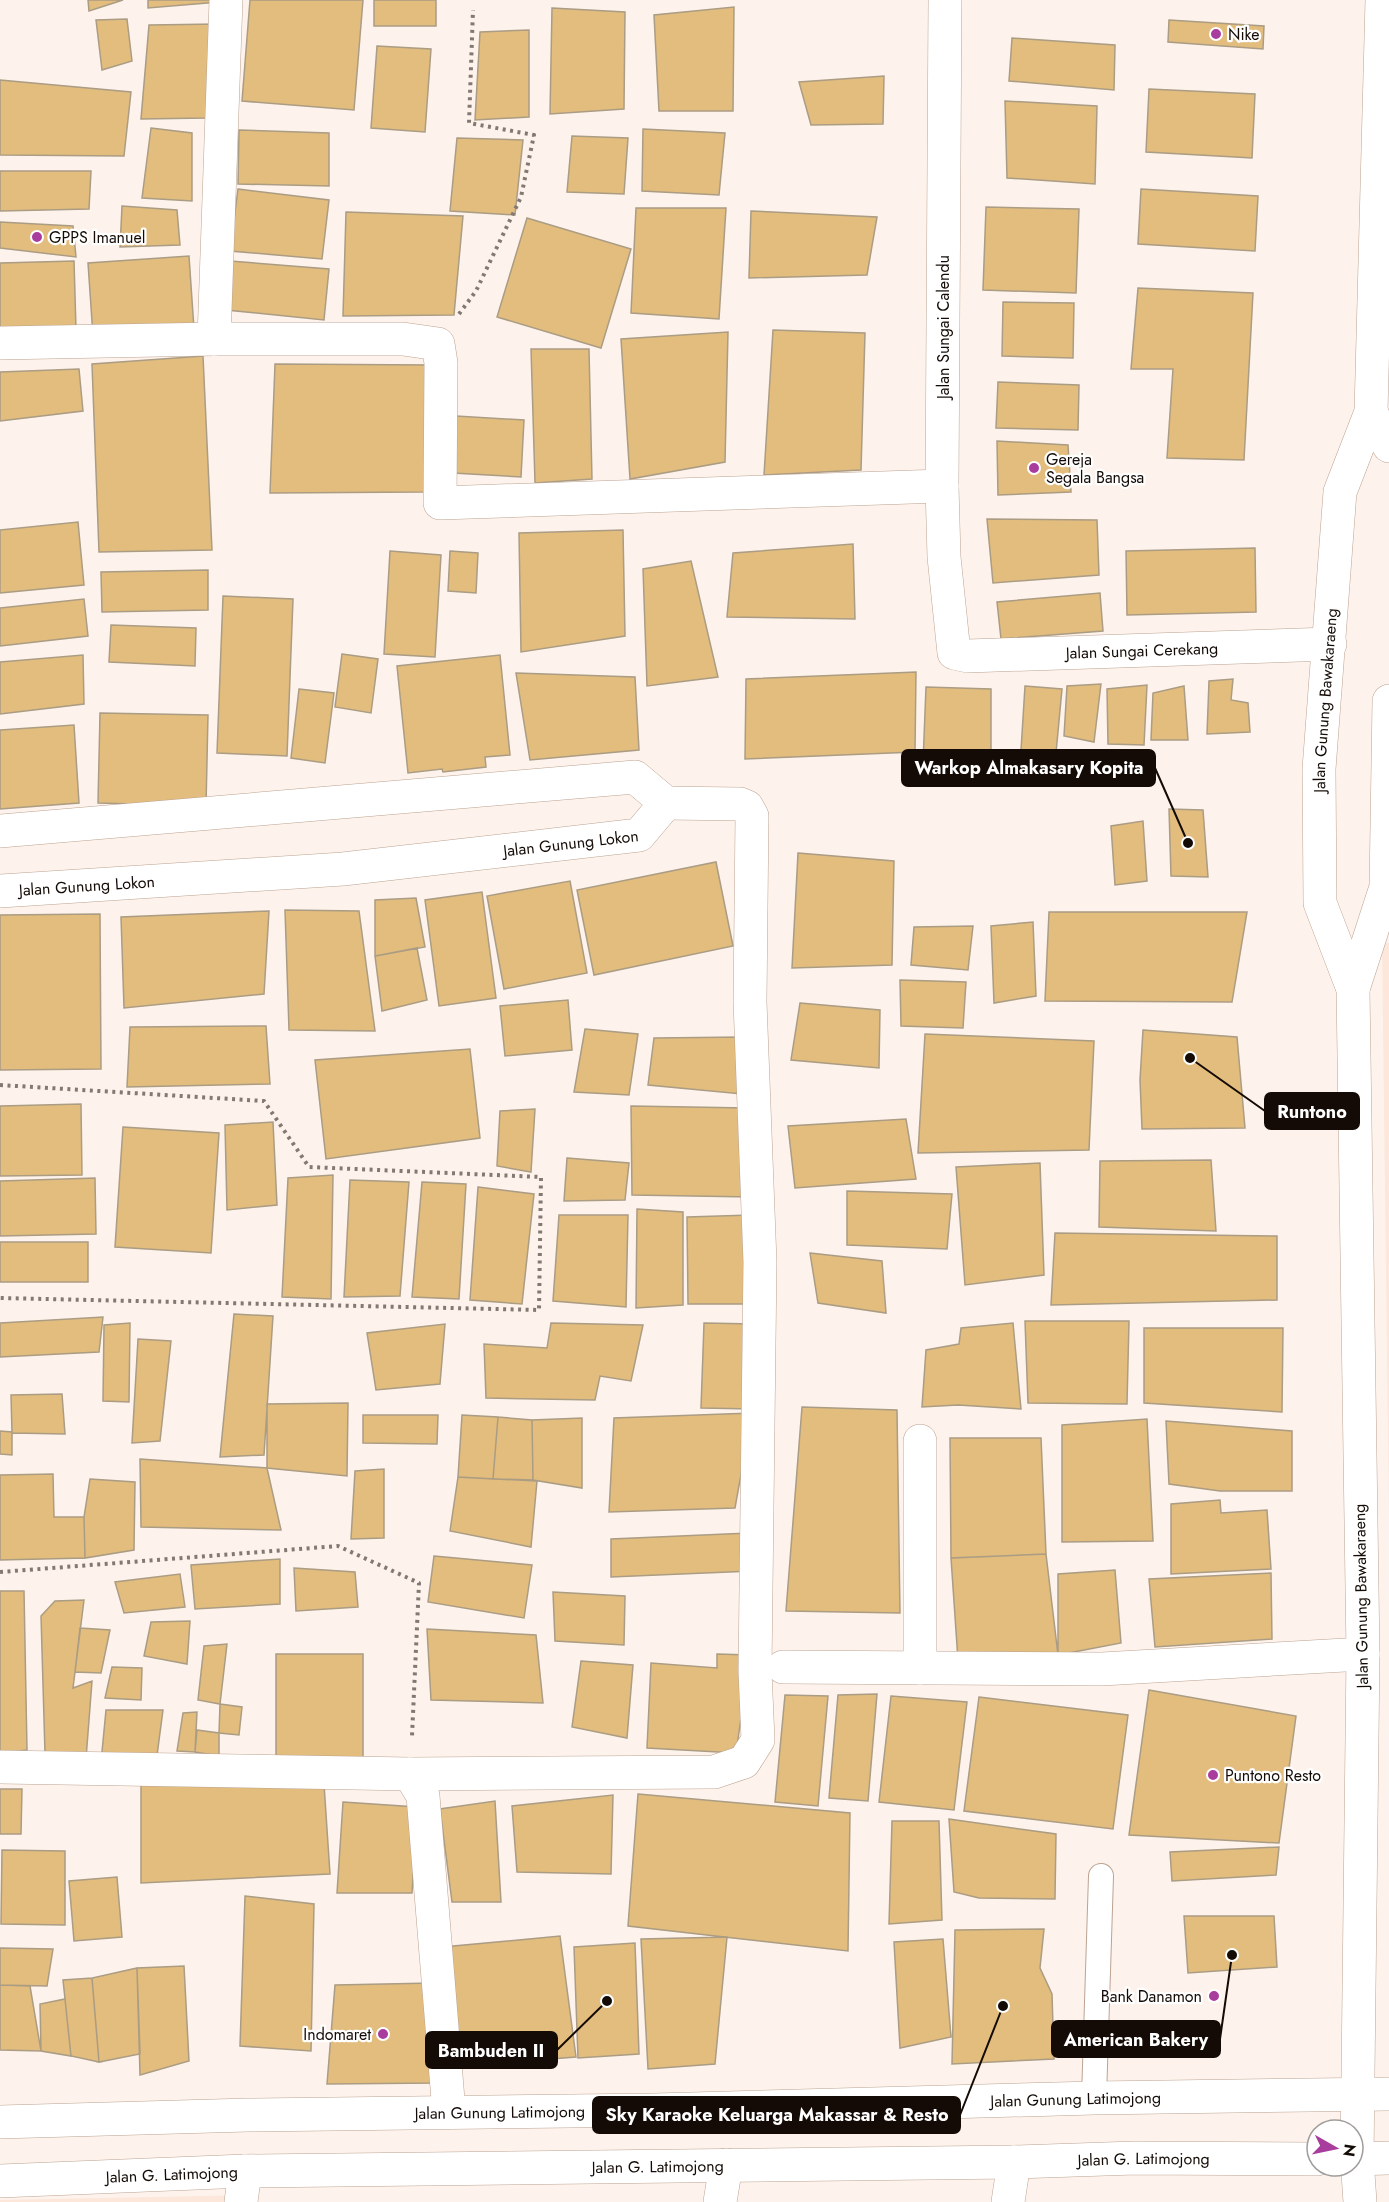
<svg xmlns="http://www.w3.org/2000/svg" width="1389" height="2202" font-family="Jost,sans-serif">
<rect width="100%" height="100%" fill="#fef3ec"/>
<path fill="#fce7da" d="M1382,943H1389V1519Z
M253,2195V2202H0V2200Z"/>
<path fill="#e2bd7d" stroke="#ab9c84" stroke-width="1.5" d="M88,0H123L89,11Z
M148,0H219V2L148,8Z
M250,0H363L354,110L242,101Z
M374,0H436V26H374Z
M734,7L733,111H659L654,15Z
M552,8L625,12L624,109L550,114Z
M127,19L132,61L102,70L96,20Z
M1169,20L1264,26L1263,49L1168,42Z
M217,24L207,118L141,119L149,25Z
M529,30V117L475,120L480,32Z
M1012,38L1115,45L1114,90L1009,81Z
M377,46L431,49L425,132L371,128Z
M884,76L883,124L811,125L799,82Z
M0,80L131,92L124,156L0,155Z
M1149,89L1255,94L1252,158L1146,152Z
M1005,101L1097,106L1095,184L1007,178Z
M151,128L192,133V201L142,198Z
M643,129L725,133L719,195L642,191Z
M239,130L329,133V186L238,184Z
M572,136L628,138L624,194L567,192Z
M457,138L523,140L515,215L450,211Z
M0,171H91L89,209L0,211Z
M238,189L329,200L322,259L230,251Z
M1141,189L1258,196L1255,251L1138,244Z
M122,206L177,210L180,245L120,247Z
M986,207L1079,209L1076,293L983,290Z
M636,208H726L719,319L631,313Z
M751,211L877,217L867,275L749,278Z
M346,212L463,216L454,315L343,316Z
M527,218L631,249L601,348L497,317Z
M0,222L73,226L76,257L0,248Z
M189,256L194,329L93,336L88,263Z
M74,261L76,329L0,331V263Z
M230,261L329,269L324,320L226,310Z
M1138,288L1253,293L1244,460L1167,458L1173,369H1131Z
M1003,302L1074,303L1073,358L1002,356Z
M773,330L865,333L861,470L764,475Z
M728,332L725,462L630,479L621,339Z
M531,349H589L592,479L535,483Z
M203,356L212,550L99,552L92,364Z
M275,364L432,365L424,492L270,493Z
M79,369L83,411L0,421V372Z
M998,382L1079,385L1078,430L996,428Z
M456,416L524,420L521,477L453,473Z
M997,441L1068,445L1071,492L998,495Z
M987,519L1097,520L1099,575L993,583Z
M78,522L84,585L0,593V530Z
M623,530L625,636L521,652L519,533Z
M853,544L855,619L727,617L733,553Z
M1255,548L1256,612L1127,615L1126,551Z
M390,551L441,555L435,657L384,654Z
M450,551L478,553L476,593L448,591Z
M691,561L718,677L647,686L643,569Z
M208,570V610L102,612L101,572Z
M1100,593L1103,631L1001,639L997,602Z
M223,596L293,599L287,756L217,753Z
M84,599L88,636L0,646V608Z
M111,625L196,628L195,666L109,662Z
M342,654L378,659L371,713L335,707Z
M83,655L84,704L0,714V662Z
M500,655L510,755L485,757L486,767L443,772L442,769L408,773L397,666Z
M916,672L915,752L745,759L746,679Z
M516,673L635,677L639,750L530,760Z
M1233,679L1231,700L1248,703L1250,732L1207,734L1209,681Z
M1101,684L1094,742L1064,736L1067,686Z
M1147,685L1144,745L1108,744L1107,689Z
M1025,686L1062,689L1056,753L1021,750Z
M1184,686L1188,740H1151L1153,693Z
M926,687L991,689V760L923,763Z
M299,689L334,693L325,763L291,758Z
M100,713L208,715L206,806L98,803Z
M74,725L79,803L0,809V730Z
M1169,809L1203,810L1208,877L1171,876Z
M1143,821L1147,881L1115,885L1111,826Z
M798,853L894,861L892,965L792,968Z
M716,862L733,946L594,975L577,890Z
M570,881L587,973L504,989L487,896Z
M482,892L496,998L439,1006L425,900Z
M416,898L425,947L375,956V900Z
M285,910L359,911L375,1031L289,1030Z
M269,911L264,994L124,1008L121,917Z
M1049,912H1247L1232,1002L1045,1001Z
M100,914L101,1069L0,1070V915Z
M1033,922L1036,996L994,1003L991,926Z
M973,926L968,970L911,965L914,927Z
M417,948L427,1000L382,1011L375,956Z
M900,980L966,982L963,1028L901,1026Z
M568,1000L572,1050L505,1056L500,1006Z
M800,1003L880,1010L879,1068L791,1060Z
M266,1026L270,1084L127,1087L130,1027Z
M585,1029L638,1034L629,1095L574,1092Z
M1143,1030L1237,1037L1245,1128L1142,1129L1140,1080Z
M925,1034L1094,1041L1089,1150L918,1153Z
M743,1037L742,1094L648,1085L654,1038Z
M470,1049L480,1138L326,1159L315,1060Z
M81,1104L82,1175L0,1176V1106Z
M631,1106L747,1108L751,1197L632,1195Z
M535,1109L531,1172L497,1166L500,1111Z
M906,1119L916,1179L795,1188L788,1126Z
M273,1122L277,1205L227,1210L225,1125Z
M123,1127L219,1133L211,1253L115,1247Z
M567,1158L629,1163L625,1200L564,1201Z
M1211,1160L1216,1231L1099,1227L1100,1161Z
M1040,1163L1044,1275L965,1285L956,1167Z
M333,1175L331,1299L282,1297L288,1178Z
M95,1178L96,1234L0,1236V1181Z
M350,1180L409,1182L400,1296L344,1297Z
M422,1182L466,1184L459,1299L412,1297Z
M478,1187L534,1194L522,1304L470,1300Z
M847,1191L952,1194L947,1249L847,1245Z
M637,1209L683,1212V1305L636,1308Z
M559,1215H628L626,1307L553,1301Z
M751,1215L759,1304H688L687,1217Z
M1055,1233L1277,1236V1300L1051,1305Z
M0,1242H88V1282H0Z
M810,1253L882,1261L886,1313L818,1303Z
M234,1314L273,1316L264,1455L220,1457Z
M103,1317L99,1352L0,1357V1323Z
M1025,1321H1129L1127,1404L1028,1403Z
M130,1323L129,1402L103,1401L104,1325Z
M551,1323L643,1325L631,1381L600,1376L595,1400L486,1398L484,1344L547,1348Z
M704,1323L755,1324L753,1409L701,1408Z
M1013,1323L1021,1409L958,1405L922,1407L926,1350L959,1344L961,1328Z
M445,1324L440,1384L376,1390L367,1333Z
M1144,1328H1283L1282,1412L1144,1403Z
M138,1339L171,1341L160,1441L132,1443Z
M62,1394L65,1434L12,1433L11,1395Z
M348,1403L347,1476L267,1468V1404Z
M802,1407L897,1410L900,1613L786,1611Z
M752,1413L735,1508L609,1512L614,1418Z
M363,1415H438L437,1444L363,1443Z
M462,1415L498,1417L493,1479L458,1477Z
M498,1417L532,1420L533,1480L493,1479Z
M582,1418V1488L533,1480L532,1420Z
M1147,1419L1153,1541L1062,1542V1425Z
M1166,1421L1292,1431V1491H1220L1169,1484Z
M0,1431L12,1432V1455L0,1454Z
M950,1438H1041L1046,1554L951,1558Z
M140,1459L267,1468L281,1530L141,1527Z
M384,1469V1538L351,1539L355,1471Z
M53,1474L54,1517H84L85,1558L0,1560V1475Z
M458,1477L537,1481L531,1547L450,1531Z
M90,1479L135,1482L134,1550L85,1558L84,1517Z
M1220,1500L1221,1513L1267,1510L1271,1569L1171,1574V1504Z
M749,1533L752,1571L611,1577V1539Z
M1046,1554L1058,1655L958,1660L951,1558Z
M434,1556L532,1565L524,1618L428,1602Z
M280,1559V1604L195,1609L191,1565Z
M294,1568L355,1572L358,1607L296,1611Z
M1115,1570L1121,1643L1058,1655V1574Z
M1271,1573L1272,1639L1155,1647L1149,1579Z
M180,1574L185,1607L124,1613L115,1582Z
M0,1591H24L27,1750L0,1753Z
M553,1592L625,1596L624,1645L555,1641Z
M84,1600L73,1688L92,1681L86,1759L45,1753L41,1616L55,1601Z
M190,1621L187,1664L144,1656L151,1622Z
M80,1628L110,1630L101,1673L75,1672Z
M427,1629L536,1635L543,1703L431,1700Z
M227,1644L220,1704L198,1700L204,1646Z
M276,1654H363V1763L276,1756Z
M717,1654L750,1655L736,1753L647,1748L651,1663L717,1668Z
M581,1661L633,1665L627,1738L572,1727Z
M112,1667L142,1668L141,1700L105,1698Z
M1149,1690L1296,1716L1279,1843L1129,1835Z
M877,1694L868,1801L829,1798L838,1695Z
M785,1695L828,1696L818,1806L775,1802Z
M891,1696L967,1702L954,1810L879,1802Z
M979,1697L1128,1715L1113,1829L964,1811Z
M220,1704L242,1707L239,1735L219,1733Z
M106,1710H163L156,1763L101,1762Z
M197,1712L195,1752L177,1751L183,1713Z
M197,1730L219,1733V1756L195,1752Z
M324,1784L330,1874L141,1883V1785Z
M0,1789H22L21,1834H0Z
M638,1794L850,1813L848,1951L628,1926Z
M613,1795L611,1874L517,1872L512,1806Z
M495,1801L501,1902H452L440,1809Z
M343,1802L417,1807L412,1893H337Z
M949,1819L1056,1834L1055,1899L979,1898L954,1892Z
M892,1821H939L942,1920L889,1924Z
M1279,1847L1276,1875L1172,1881L1170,1852Z
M2,1850L65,1851V1925L1,1924Z
M117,1877L122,1937L74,1941L69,1881Z
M245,1896L314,1904L311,2051L240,2046Z
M1184,1916H1274L1277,1967L1188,1973Z
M1044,1929L1040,1968L1052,1994L1054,2059L952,2064L955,1930Z
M560,1936L576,2057L459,2066L443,1947Z
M727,1937L715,2064L648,2069L641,1939Z
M943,1939L951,2037L900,2048L894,1942Z
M635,1943L639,2054L578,2058L574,1947Z
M0,1948L53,1949L47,1986L0,1985Z
M184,1966L189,2061L140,2075L137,1968Z
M137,1968L140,2054L99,2062L92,1978Z
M92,1978L99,2062L71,2056L63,1980Z
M433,1983L438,2083L327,2084L335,1985Z
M0,1985L30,1986L41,2051L0,2050Z
M65,1999L71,2056L41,2051L40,2004Z"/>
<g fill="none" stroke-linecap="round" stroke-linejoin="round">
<defs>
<path id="lane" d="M1094,2098L1101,1876"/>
<g id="street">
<path id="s1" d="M945,0L942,486L944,557L954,653L968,656L1330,644"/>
<path d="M214,339L226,0"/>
<path d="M0,343L214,339H403L438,344L441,363L440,503L942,486"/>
<path d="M0,831L635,777L666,803"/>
<path id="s2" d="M0,891L343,869L639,835L666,803"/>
<path d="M783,1667L1102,1669L1363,1654"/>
<path d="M920,1668V1441"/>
<path d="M0,1767L410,1774L714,1772L744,1762L758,1740L755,1671L760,1262L750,1002L752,816L747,807L740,804L666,803"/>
<path d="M410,1774L423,1796L449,2112"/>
<path d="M241,2202L245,2171"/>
<path d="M720,2202L726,2165"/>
<path d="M1008,2202L1014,2162"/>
</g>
<g id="secondary">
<path d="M1371,412L1389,446"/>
<path d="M1353,989L1386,887L1389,701"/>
<path id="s3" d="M0,2122L248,2115L654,2110L1094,2098L1389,2094"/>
<path d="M1353,2159L1389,2158"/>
<path id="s4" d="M0,2181L245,2171L1014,2162L1135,2158L1317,2159"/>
<path id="s5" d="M1360,2202L1357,2159L1363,1654L1353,989L1320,903L1319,769L1340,492L1371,412L1382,0"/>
</g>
</defs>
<use href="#lane" stroke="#bca392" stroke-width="26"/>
<use href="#street" stroke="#bca392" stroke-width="34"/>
<use href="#secondary" stroke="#bca392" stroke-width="34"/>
<path stroke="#837973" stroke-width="4" stroke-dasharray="3 4.5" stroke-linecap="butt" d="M459,314L476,291L521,197L534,135L469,123L473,10
M0,1085L264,1101L309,1167L541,1177L539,1310L0,1298
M0,1572L338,1546L419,1583L412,1736"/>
<use href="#lane" stroke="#fff" stroke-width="24"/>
<use href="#street" stroke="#fff" stroke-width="33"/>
<use href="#secondary" stroke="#fff" stroke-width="33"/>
</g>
<g fill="#a83d9d" stroke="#fff" stroke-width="2">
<circle cx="1216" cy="34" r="6"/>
<circle cx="37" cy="237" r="6"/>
<circle cx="1034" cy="468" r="6"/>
<circle cx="1213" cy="1775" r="6"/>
<circle cx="1214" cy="1996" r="6"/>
<circle cx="383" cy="2034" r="6"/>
</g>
<g text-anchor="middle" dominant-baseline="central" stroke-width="4.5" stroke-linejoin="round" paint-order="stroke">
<g font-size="16" fill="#140b06" stroke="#fff" text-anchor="start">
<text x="1228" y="34">Nike</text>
<text x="49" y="237">GPPS Imanuel</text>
<text x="1046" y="459">Gereja<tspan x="1046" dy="18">Segala Bangsa</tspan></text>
<text x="1225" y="1775">Puntono Resto</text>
<text x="1202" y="1996" text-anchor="end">Bank Danamon</text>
<text x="371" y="2034" text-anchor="end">Indomaret</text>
</g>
<g font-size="16" fill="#140b06" stroke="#fff">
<text transform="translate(943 327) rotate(-90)">Jalan Sungai Calendu</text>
<text stroke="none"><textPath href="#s1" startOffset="842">Jalan Sungai Cerekang</textPath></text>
<text stroke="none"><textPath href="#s5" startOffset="1508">Jalan Gunung Bawakaraeng</textPath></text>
<text stroke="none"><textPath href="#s2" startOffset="573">Jalan Gunung Lokon</textPath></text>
<text stroke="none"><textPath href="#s2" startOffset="87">Jalan Gunung Lokon</textPath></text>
<text transform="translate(1361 1596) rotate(-91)">Jalan Gunung Bawakaraeng</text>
<text stroke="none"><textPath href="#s3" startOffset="1076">Jalan Gunung Latimojong</textPath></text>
<text stroke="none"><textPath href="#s3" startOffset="500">Jalan Gunung Latimojong</textPath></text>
<text stroke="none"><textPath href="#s4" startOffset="1144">Jalan G. Latimojong</textPath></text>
<text stroke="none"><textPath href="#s4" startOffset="658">Jalan G. Latimojong</textPath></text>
<text stroke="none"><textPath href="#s4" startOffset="172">Jalan G. Latimojong</textPath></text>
</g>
</g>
<path fill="none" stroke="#140b06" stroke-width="2" d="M1188 843L1155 768M1190 1058L1265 1111M1232 1955L1220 2039M607 2001L557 2050M1003 2006L960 2115"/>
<g fill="#140b06" stroke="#fff" stroke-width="2">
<circle cx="1188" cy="843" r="6"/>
<circle cx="1190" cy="1058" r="6"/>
<circle cx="1232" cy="1955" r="6"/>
<circle cx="607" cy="2001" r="6"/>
<circle cx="1003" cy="2006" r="6"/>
</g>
<g fill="#140b06" stroke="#140b06" stroke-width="2">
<rect x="902" y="750" width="253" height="36" rx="6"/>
<rect x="1265" y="1093" width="94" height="36" rx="6"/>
<rect x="1052" y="2021" width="168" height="36" rx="6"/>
<rect x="426" y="2032" width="131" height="36" rx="6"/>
<rect x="593" y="2097" width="367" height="36" rx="6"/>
</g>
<g font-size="18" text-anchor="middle" font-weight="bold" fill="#fff">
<text x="1029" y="774">Warkop Almakasary Kopita</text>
<text x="1312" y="1118">Runtono</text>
<text x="1136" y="2046">American Bakery</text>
<text x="491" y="2057">Bambuden II</text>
<text x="777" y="2121">Sky Karaoke Keluarga Makassar &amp; Resto</text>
</g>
<g transform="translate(1335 2148) rotate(99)"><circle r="28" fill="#ffffff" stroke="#a19d9b" stroke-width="1.5"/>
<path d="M0-4.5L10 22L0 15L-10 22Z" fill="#a83d9d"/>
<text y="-9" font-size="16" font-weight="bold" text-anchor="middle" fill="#140b06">N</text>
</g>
</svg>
